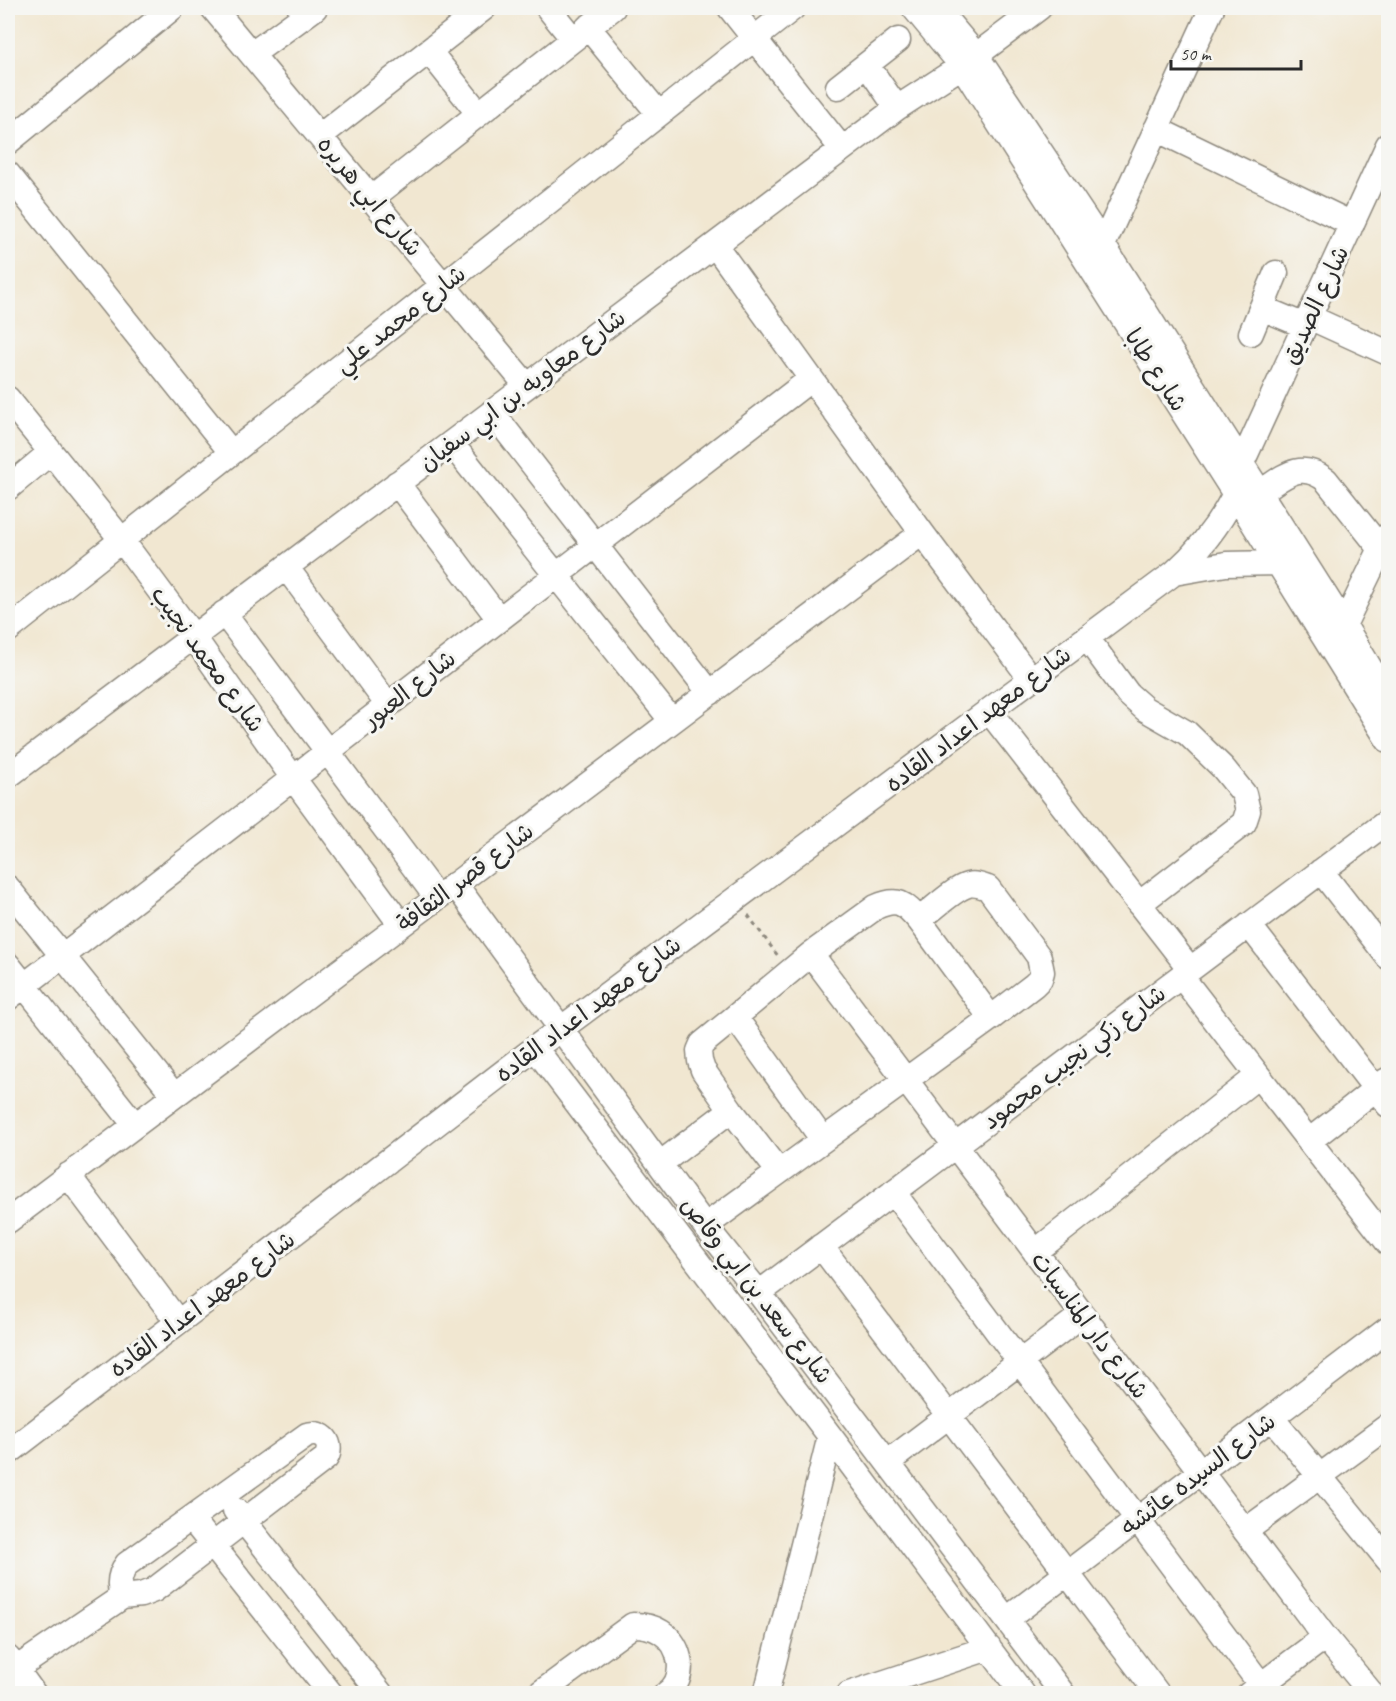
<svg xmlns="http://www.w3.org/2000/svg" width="1396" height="1701" font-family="Caveat,'Playpen Sans Arabic',sans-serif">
<rect width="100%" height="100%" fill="#f6f6f2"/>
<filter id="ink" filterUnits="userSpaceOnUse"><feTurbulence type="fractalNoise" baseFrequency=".0167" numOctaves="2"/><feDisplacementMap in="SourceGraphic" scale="12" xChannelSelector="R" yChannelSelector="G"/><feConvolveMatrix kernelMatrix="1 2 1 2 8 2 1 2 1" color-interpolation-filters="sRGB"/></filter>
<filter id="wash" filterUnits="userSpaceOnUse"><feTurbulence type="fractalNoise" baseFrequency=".008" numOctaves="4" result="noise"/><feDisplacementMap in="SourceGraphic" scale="24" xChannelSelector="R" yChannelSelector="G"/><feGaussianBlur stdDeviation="1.35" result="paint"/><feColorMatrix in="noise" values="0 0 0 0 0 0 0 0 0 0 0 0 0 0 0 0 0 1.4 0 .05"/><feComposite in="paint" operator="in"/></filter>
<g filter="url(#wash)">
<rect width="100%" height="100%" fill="#f1e7d1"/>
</g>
<g filter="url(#ink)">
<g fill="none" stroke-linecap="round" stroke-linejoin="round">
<defs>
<path id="minor" d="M213,8L527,386
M548,8L573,39
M730,8L842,149
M914,8L962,66L1235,494L1388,740
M936,8L976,55L1103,245L1344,625L1388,698
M588,27L659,114
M429,51L479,114
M252,54L315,8
M867,65L897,108
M838,87L898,40
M1156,129L1352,224
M320,136L484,8
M8,142L172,8
M8,174L231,452
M372,198L613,8
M715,245L922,533L1031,679
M1103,245L1212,8
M1262,308L1305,326
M1309,317L1388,353
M1251,333L1276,273
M8,399L121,539L193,636L293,778L401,925
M492,412L710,693
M451,443L672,721
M1241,465L1388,145
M397,483L499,619
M8,488L51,452
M1259,493C1283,478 1299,459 1326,480L1381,549
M286,567L388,705
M1174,573L1226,564L1278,563
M224,613L437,898
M1344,625L1387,536
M8,630L793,8
M1087,638L1128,694L1145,709L1187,733L1223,768L1244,794L1248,811L1244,823L1139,904
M989,711L1190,969
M8,776L897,108L962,66L1039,8
M1321,871L1388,957
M455,884L705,1226L759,1293L1063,1694
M8,888L174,1095
M1249,925L1388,1105
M811,954L1325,1637L1372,1694
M8,965L135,1125
M1181,976L1388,1243
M8,998L811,379
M735,1017L702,1044L699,1051L700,1061L703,1070L731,1110L779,1172
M535,1048L830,1436L1023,1694
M823,1140L735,1017L811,954L876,907C898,897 904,903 919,920L991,1018
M1309,1141L1387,1080
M661,1163L731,1110
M68,1175L178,1322
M893,1192L1261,1685
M8,1221L922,533
M705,1226L991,1018L1034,985L1040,979L1042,972L1039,957L988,888C982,886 975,883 968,885C955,888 931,911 919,920
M821,1246L1158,1694
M1035,1252L1258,1076
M759,1293L1388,821
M1272,1418L1388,1560
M8,1453L535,1048L1174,573C1200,550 1219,525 1235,494
M888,1462L1082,1315
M235,1510L381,1694
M191,1518L331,1694
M1245,1531L1388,1426
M1007,1619L1388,1329
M8,1658L34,1694
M16,1669L122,1597L141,1595L154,1590L326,1458C334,1444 323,1430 307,1435L127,1564C119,1574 118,1584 122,1597
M539,1694L633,1625C643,1625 652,1626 661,1632C682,1645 688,1679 666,1694
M766,1694L830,1436
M849,1694L989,1648
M1249,1694L1325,1637"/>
</defs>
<use href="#minor" stroke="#8e897e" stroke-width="27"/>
<path stroke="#8e897e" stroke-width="3" stroke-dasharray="4.5 4.5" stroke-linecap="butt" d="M748,915L778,956"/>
<use href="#minor" stroke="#fff" stroke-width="24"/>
</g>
</g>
<g text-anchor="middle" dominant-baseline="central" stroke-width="6" stroke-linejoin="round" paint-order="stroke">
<g font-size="24" fill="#2b2b2b" stroke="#f6f6f2">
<text transform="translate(370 196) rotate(50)">شارع ابي هريره</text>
<text transform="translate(1315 305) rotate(-65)">شارع الصديق</text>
<text transform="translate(400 319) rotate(-38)">شارع محمد علي</text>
<text transform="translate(1156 370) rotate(57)">شارع طابا</text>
<text transform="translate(522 390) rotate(-37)">شارع معاويه بن ابي سفيان</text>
<text transform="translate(208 659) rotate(54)">شارع محمد نجيب</text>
<text transform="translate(409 689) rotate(-38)">شارع العبور</text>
<text transform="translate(978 719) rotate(-37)">شارع معهد اعداد القاده</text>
<text transform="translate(465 877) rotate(-37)">شارع قصر الثقافة</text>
<text transform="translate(588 1009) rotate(-37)">شارع معهد اعداد القاده</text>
<text transform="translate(1074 1057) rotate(-37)">شارع زكي نجيب محمود</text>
<text transform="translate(757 1290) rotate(52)">شارع سعد بن ابي وقاص</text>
<text transform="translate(202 1304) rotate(-37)">شارع معهد اعداد القاده</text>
<text transform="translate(1090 1325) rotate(53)">شارع دار المناسبات</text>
<text transform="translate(1198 1474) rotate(-37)">شارع السيده عائشه</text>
</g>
</g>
<rect width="1396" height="1701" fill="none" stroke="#f6f6f2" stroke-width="30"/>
<path d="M1171 60v9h130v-9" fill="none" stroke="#2b2b2b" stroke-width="3"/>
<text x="1180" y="60" font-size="18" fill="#2b2b2b" stroke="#f6f6f2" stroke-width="4.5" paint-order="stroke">50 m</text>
</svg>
